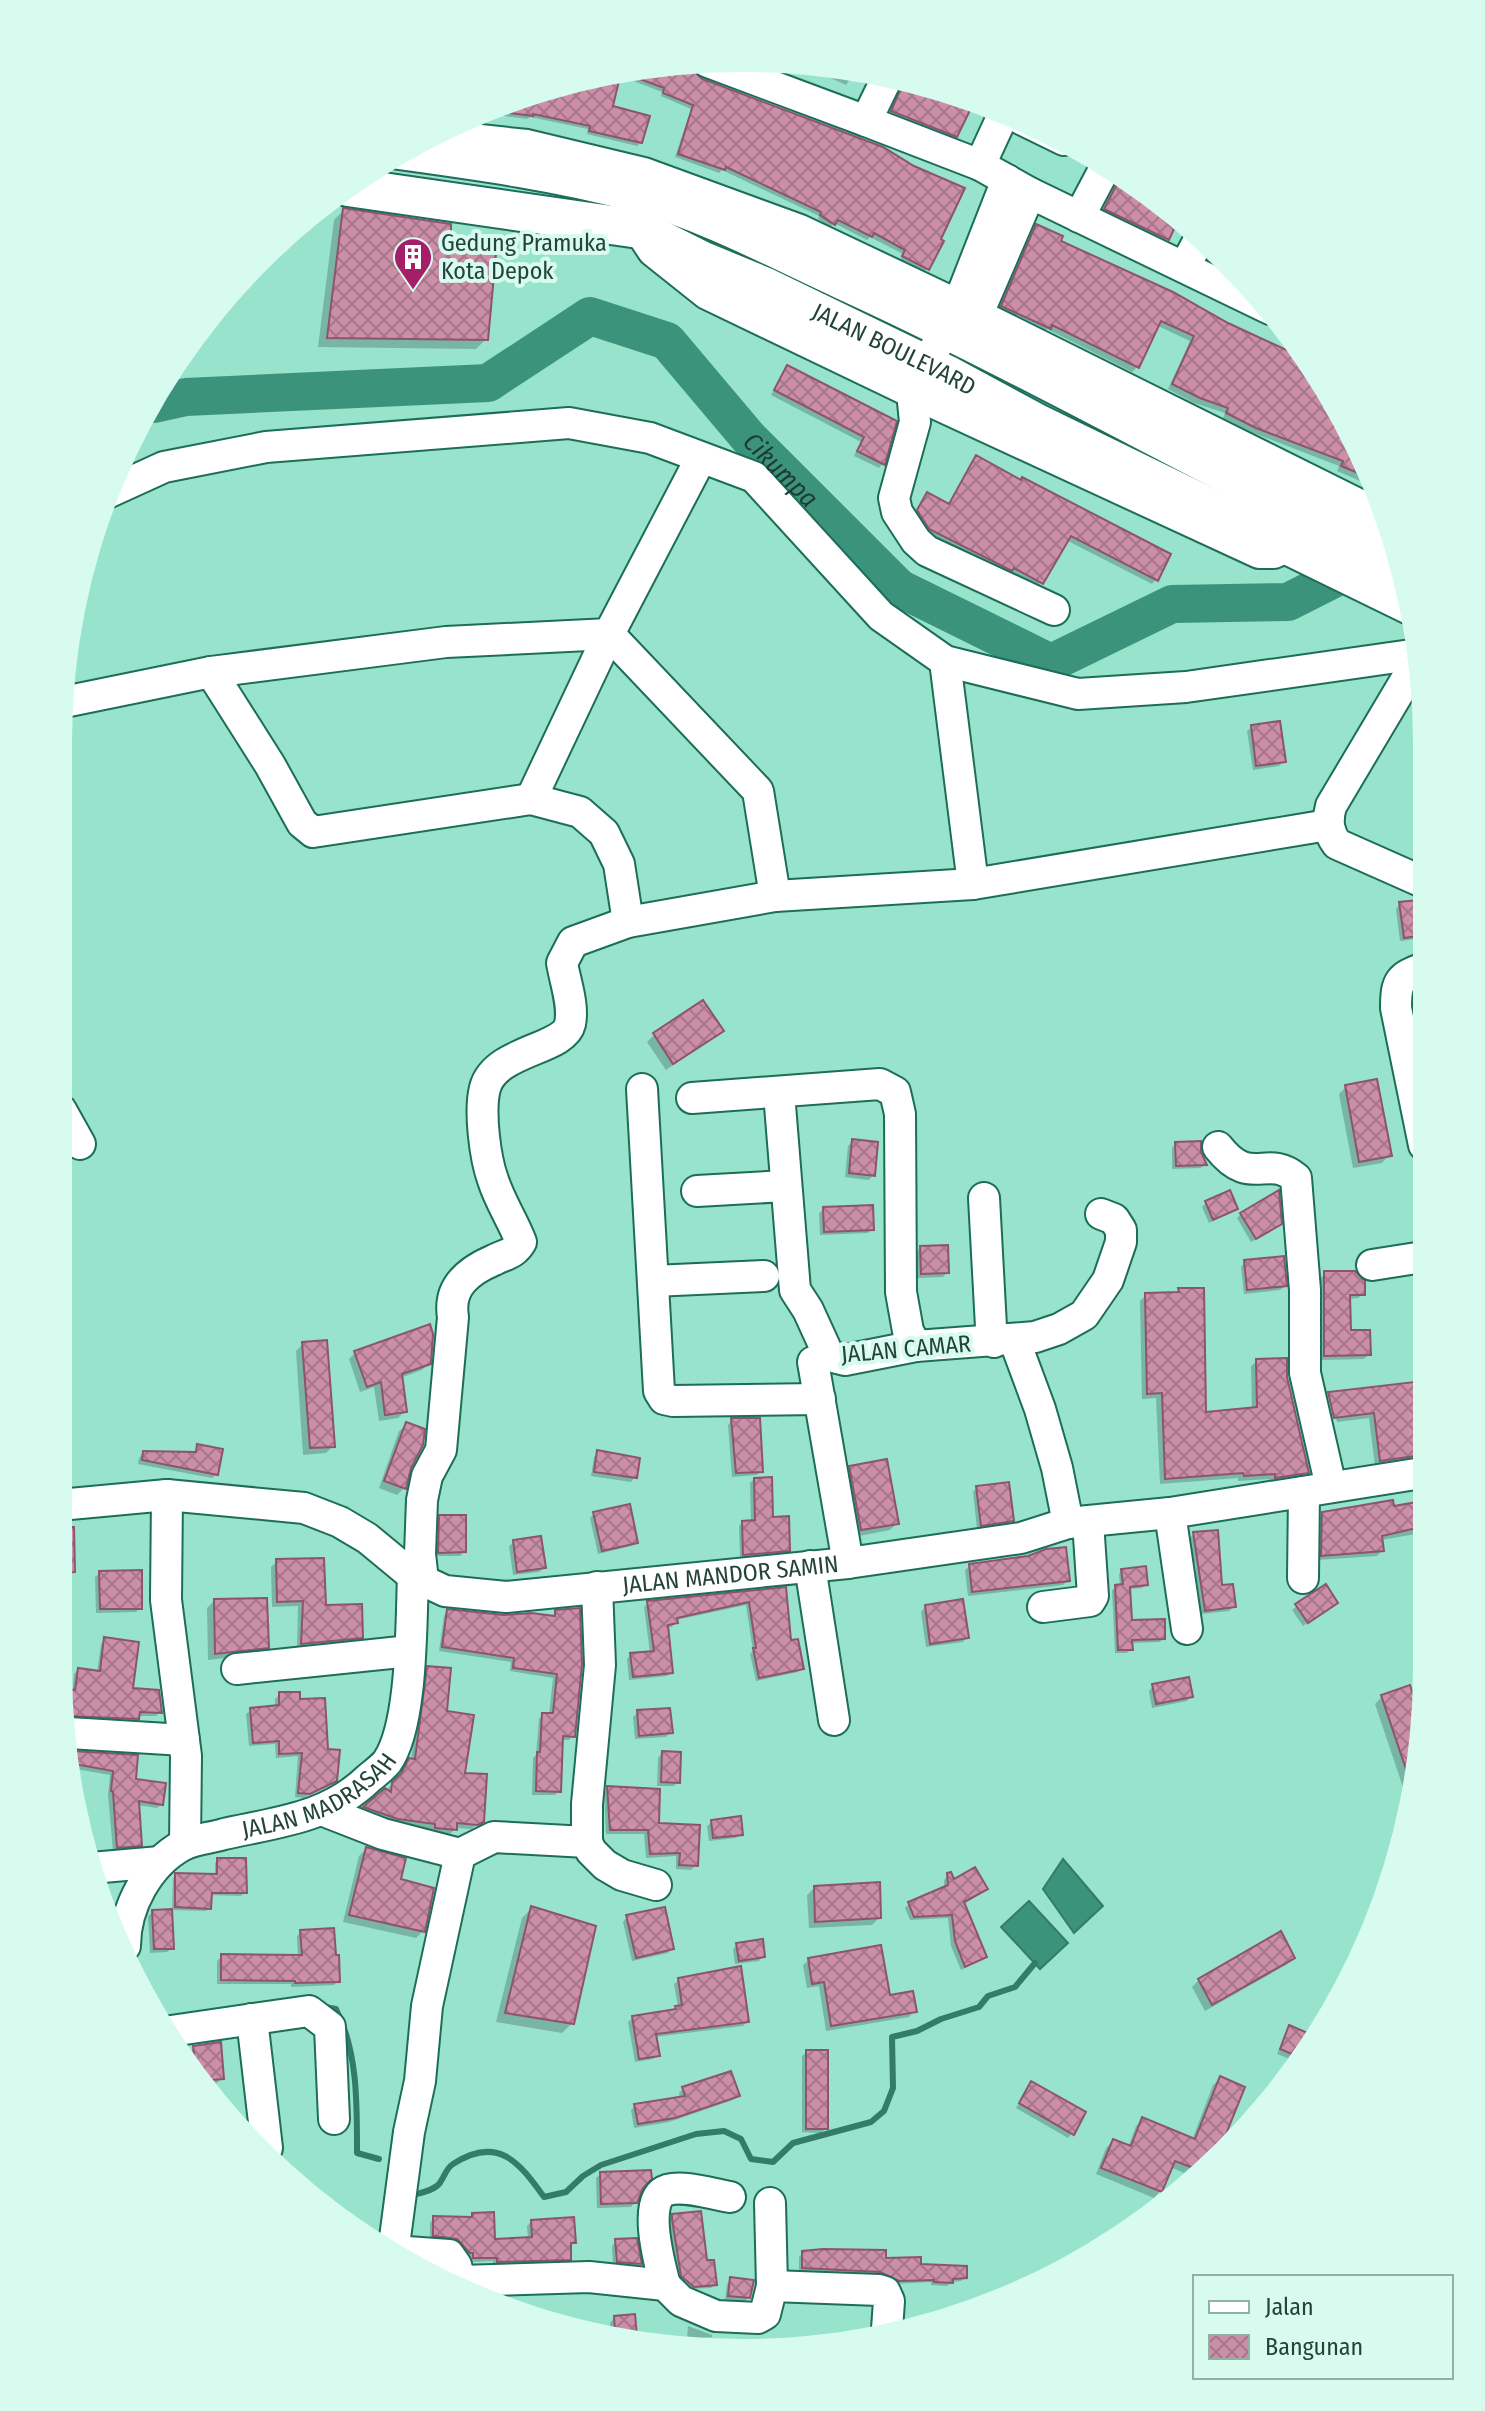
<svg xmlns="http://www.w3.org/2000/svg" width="1485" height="2411" font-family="'Fira Sans Condensed',sans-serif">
<defs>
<pattern id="building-cross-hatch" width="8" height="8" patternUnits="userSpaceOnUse" patternTransform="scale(2)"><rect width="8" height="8" fill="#cd8ea8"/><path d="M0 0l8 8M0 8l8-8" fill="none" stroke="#a6768a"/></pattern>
</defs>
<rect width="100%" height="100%" fill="#97e3cc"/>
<path fill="#3b937c" stroke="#347b68" stroke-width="2" d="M1063,1859L1103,1906L1074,1933L1043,1889Z
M1029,1901L1068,1943L1040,1969L1001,1927Z"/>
<path fill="#0003" d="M804,62L855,71L846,85L804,66Z
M666,63L701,81L882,149L927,269L923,273L900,260L903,254L870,237L867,240L834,223L830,227L818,219L819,216L722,170L719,173L675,157L691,109L661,96L662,92L618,75L610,108L641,142L637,146L587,134L588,129L530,117L527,119L481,113L522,94L653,64Z
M904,79L919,81L974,102L951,140L888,115Z
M1118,174L1159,199L1177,216L1163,243L1101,213L1118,181Z
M344,210L449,238L486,339L476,349L318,347L334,220Z
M1037,227L1354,446L1372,489L1364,485L1365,483L1337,471L1339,466L1251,432L1223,418L1225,413L1194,403L1168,389L1190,341L1156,325L1137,367L1132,372L1047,329L1044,333L997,311L1032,232Z
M1212,249L1248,283L1206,264Z
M787,367L894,422L883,463L879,468L854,456L861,442L771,395Z
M977,457L1156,579L1152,584L1066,540L1037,587L1008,571L1005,573L925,532L914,516L923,499L927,495L948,505Z
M1252,727L1283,762L1279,766L1253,770L1247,731Z
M1425,903V938L1400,941L1396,909L1400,904Z
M721,1031L666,1070L647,1042L654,1035Z
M1346,1087L1389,1155L1382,1163L1353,1168L1339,1094Z
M853,1141L873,1175L869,1180L845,1177L848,1146Z
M1176,1144L1205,1164L1201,1168L1172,1169V1148Z
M1207,1202L1236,1209L1209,1223L1202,1207Z
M824,1209L872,1229L868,1233L820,1235L819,1213Z
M1241,1214L1275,1228L1251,1242L1237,1218Z
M921,1248L947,1272L943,1277L917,1278L916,1252Z
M1245,1262L1285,1286L1280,1290L1244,1294L1241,1267Z
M1325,1273L1363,1294L1358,1298L1348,1299L1349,1332L1369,1354L1364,1359L1320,1360L1321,1278Z
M1179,1290L1204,1414L1252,1410L1251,1366L1257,1361L1285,1377L1307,1472L1301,1478L1270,1483L1269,1479L1238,1481V1478L1160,1484L1156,1398L1142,1399L1140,1301L1146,1295L1175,1294Z
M303,1344L333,1446L326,1453L303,1455L296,1351Z
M355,1353L429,1363L422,1370L400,1378L405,1411L398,1418L379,1421L374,1387L360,1392L349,1359Z
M1423,1383L1422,1463L1375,1466L1369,1418L1337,1422L1331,1396H1327L1333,1422L1328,1423L1323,1400L1329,1394Z
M732,1420L761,1471L757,1475L732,1477L728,1425Z
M407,1424L404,1488L397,1495L379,1488L399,1431Z
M198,1446L217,1474L212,1478L138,1464L139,1458L143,1453L193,1454Z
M598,1453L635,1477L631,1482L591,1476L594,1457Z
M850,1468L897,1523L890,1530L854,1537L843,1475Z
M754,1479L771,1519L788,1550L784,1554L740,1558L739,1526L743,1522H751L750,1483Z
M977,1488L1012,1520L1007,1525L977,1529L973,1492Z
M1422,1503V1533L1381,1540L1382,1550L1377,1556L1317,1560V1519L1323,1514Z
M594,1514L636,1542L631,1546L598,1554L590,1518Z
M440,1517L464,1552L460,1556H435L436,1522Z
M59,1529H72L73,1572L69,1576H59Z
M1194,1534L1220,1588L1234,1607L1229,1611L1201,1614L1195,1563H1192L1190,1538Z
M514,1542L544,1567L539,1572L513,1575L509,1546Z
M277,1561L361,1637L355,1643L297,1649L298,1606L272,1607L271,1567Z
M970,1566L1068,1580L1063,1585L968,1596L965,1570Z
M1122,1570L1146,1584L1142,1588L1129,1589L1130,1622L1163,1638L1160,1642L1131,1643V1649L1127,1653H1115L1112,1590L1120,1587L1119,1574Z
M100,1573L140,1608L136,1612L96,1613L95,1577Z
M784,1589L790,1642L802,1668L798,1672L756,1681L750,1654L753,1651L746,1605L676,1620L672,1627H666L671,1672L667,1676L629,1680L627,1659L631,1655L650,1653L644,1607L648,1603Z
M214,1601L267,1647L259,1654L208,1660L207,1608Z
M1297,1606L1331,1607L1303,1626L1292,1610Z
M925,1607L967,1637L963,1642L926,1647L921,1612Z
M448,1611L504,1617H551L556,1612L573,1736L569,1740H561L559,1791L555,1795H532L533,1758L536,1755L539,1719L543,1715H549L553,1678L510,1671L511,1662L439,1651L444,1616Z
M105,1639L131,1690L160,1712L156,1716H138L133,1723L66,1719L62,1690L72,1692L74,1674L78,1670L97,1673L101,1644Z
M428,1668L463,1775L482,1821L471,1829L456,1828L450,1834L430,1833V1829L392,1824L360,1813L396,1781L404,1766L411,1760L423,1673Z
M1153,1686L1191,1696L1187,1701L1152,1708L1149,1691Z
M1409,1688L1421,1725V1757L1409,1805L1375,1704L1383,1696Z
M280,1694L298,1701L326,1751L335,1780L304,1798L295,1797L298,1756L276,1758L275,1744L249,1746L246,1714L251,1710L275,1708V1699Z
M638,1712L670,1732L666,1737L635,1739L633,1717Z
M72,1753L136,1757L133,1781L162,1804L157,1808L137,1805L140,1845L135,1849L113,1851L108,1795L110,1775L76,1769V1777Z
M662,1753L678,1782L674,1786H657L658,1758Z
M608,1788L696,1865L691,1870L676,1869V1856L646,1858L644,1834H606L604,1793Z
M712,1822L741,1834L736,1838L709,1841L707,1826Z
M366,1849L398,1881L423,1931L416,1938L343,1922L359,1856Z
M218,1860L245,1892L241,1896L209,1895V1908L206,1911L172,1910L173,1878L177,1875L215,1876V1863Z
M948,1875L953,1881L981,1893L963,1905L985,1957L961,1970L951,1946L948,1918L910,1920L905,1908L909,1904L944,1889V1880Z
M814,1888L879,1918L872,1925L809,1928L807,1895Z
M532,1908L572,2023L562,2033L496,2022L522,1918Z
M153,1912L172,1948L167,1952L150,1953L148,1916Z
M627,1917L672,1948L668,1953L632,1961L623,1922Z
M301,1932L338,1981L334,1985L291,1987V1984H217V1961L222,1956L298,1957L297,1936Z
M737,1945L763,1956L759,1961L735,1964L733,1949Z
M1293,1958L1286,1965L1205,2011L1192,1987L1199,1980Z
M809,1960L888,1997L914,2011L909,2017L826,2031L819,1986L807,1988L803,1965Z
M679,1980L747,2022L743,2026L654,2037L658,2055L653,2059L635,2062L628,2022L633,2018L673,2011L678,2007L674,1984Z
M1289,2028L1299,2057L1295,2061L1277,2054Z
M194,2048L222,2078L217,2083L199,2084L191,2070L190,2052Z
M807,2052L826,2128L821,2133L802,2132V2056Z
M1220,2079L1243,2088L1219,2148L1189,2175L1170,2167L1160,2191L1154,2198L1096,2174L1106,2148L1113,2141L1128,2147L1136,2126L1143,2120L1192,2140L1213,2085Z
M1031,2084L1072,2133L1068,2138L1016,2108Z
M683,2089L738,2095L733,2100L669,2122L634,2128L631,2110L635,2106L680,2099L679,2093Z
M601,2174L635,2202L631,2207L597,2208L596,2178Z
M473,2215L493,2241L528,2239L527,2226L532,2221L574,2242L569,2247V2259L565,2263L493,2265V2261L470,2262V2257L430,2240V2223L434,2218L468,2219Z
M673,2216L705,2263L715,2284L711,2288L686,2289L677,2280L671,2251L669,2220Z
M616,2241L639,2264L635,2268L613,2266L612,2246Z
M803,2253L884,2260L965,2277L961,2281L952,2282L947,2286L931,2285V2282L894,2284L876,2275L799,2271V2257Z
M731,2279L749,2297L744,2302L725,2300L727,2284Z
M510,2299V2311L489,2300Z
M614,2318L635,2335L611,2331L610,2323Z
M688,2326L712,2335V2337L687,2339Z"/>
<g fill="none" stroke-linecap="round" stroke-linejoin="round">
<path stroke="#347b68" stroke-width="6" d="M325,2007L336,2009C358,2052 357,2105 357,2153L379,2159
M410,2196C419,2193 433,2191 439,2184C444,2178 446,2168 453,2164C498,2135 519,2162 544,2197L566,2192L583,2176L601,2165L696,2134L724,2131L741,2139L751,2159L773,2162L793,2143L871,2122L884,2111L893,2088L892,2037L917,2031L941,2019L979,2007L988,1996L1015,1987L1035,1963"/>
<path stroke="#3b937c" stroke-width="38" id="s1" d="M154,404L186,397L488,383L590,316L667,341L748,437L899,588L1051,663L1172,604L1288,602L1371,560"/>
</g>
<path fill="url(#building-cross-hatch)" stroke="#8d546d" stroke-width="2" d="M670,63L692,69L702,79L883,147L914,166L965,188L941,239L944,241L929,270L902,256L905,250L874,233L872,237L838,220L835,225L820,215L821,212L726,167L725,170L678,154L693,105L663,93L664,88L621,72L613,106L650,116L642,143L589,131L590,126L533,114V116L487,110L522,94L653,64Z
M905,79L919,81L974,102L957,137L891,111Z
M1119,180L1142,190L1140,196L1170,210L1179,218L1169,240L1104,209Z
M343,208L451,224V236L497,243L488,340L327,338Z
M1036,224L1063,236L1061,241L1173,292L1228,323L1306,359L1336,401L1367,477L1341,466L1343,461L1256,428L1226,413L1228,408L1200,398L1172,384L1194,336L1161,321L1139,368L1052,325L1051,329L1001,306Z
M787,365L897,421L885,465L857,451L864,437L774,390Z
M976,455L1021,480L1022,477L1171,554L1158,581L1071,536L1043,584L1014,568L1012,571L929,529L917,510L927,492L949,504Z
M1280,721L1286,762L1256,766L1251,725Z
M1419,900L1425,901V935L1404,938L1399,902Z
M703,1000L724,1031L673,1064L653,1033Z
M1377,1079L1392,1156L1359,1162L1345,1085Z
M852,1139L878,1142L875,1176L849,1173Z
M1201,1141V1152L1207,1165L1176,1166L1175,1142Z
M1230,1190L1238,1209L1213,1220L1205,1201Z
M1279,1190L1282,1224L1256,1239L1240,1213Z
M873,1205L874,1230L824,1232L823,1207Z
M948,1245L949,1273L921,1274L920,1246Z
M1284,1256L1287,1286L1247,1290L1244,1260Z
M1324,1271H1355L1365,1281V1295H1350L1351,1330H1370L1371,1355L1324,1356Z
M1178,1288H1204L1206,1412L1257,1407L1256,1359L1287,1358V1377L1309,1473L1275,1478V1474L1244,1476L1243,1473L1165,1479L1162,1393L1147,1394L1145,1293L1179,1292Z
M430,1324L433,1334L431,1364L402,1374L407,1412L385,1415L381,1382L367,1387L354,1351Z
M327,1340L335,1447L310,1448L302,1342Z
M1423,1381L1422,1455L1380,1461L1374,1413L1334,1418L1328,1392Z
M731,1418H760L763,1472L736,1473Z
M406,1422L425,1429L423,1445L411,1468L406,1489L384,1481Z
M197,1444L223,1449L218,1475L142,1460L143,1451L196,1452Z
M597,1450L640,1458L637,1478L594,1472Z
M887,1459L899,1524L861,1530L849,1466Z
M772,1477L773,1517L789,1516L790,1551L743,1555L742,1521L755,1520L754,1478Z
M1009,1482L1014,1521L981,1526L976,1486Z
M1393,1500L1394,1506L1417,1502L1421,1527L1382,1536L1384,1551L1321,1556L1322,1512Z
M630,1504L638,1543L602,1551L593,1512Z
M439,1515H466V1552L438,1553Z
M59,1527H74L75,1572L59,1573Z
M1218,1530L1222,1585L1233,1584L1236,1607L1205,1611L1193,1532Z
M541,1536L546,1568L517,1572L513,1540Z
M1066,1547L1070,1581L972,1592L969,1564L1028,1556L1046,1549Z
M324,1558L326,1605L362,1604L363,1638L301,1644L303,1601L277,1602L276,1559Z
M1146,1566L1148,1585L1130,1587L1132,1620L1165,1619V1639L1132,1640L1133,1650H1118L1115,1585L1123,1584L1121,1569Z
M142,1570V1609H100L99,1571Z
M1326,1584L1338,1603L1308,1623L1295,1604Z
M786,1587L791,1640L798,1639L804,1669L759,1678L753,1648H756L749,1602L677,1618L678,1623L668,1625L673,1673L633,1677L630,1653L654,1651L647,1601Z
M267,1598L269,1648L215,1654L214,1599Z
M963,1599L969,1638L930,1644L925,1605Z
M580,1608L582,1664L575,1737L563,1736L561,1792L536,1791L537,1752H540L542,1713H553L557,1674L513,1668L514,1658L442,1647L447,1609L504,1615L531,1613L555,1616V1610Z
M104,1637L139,1642L133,1688L159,1690L162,1713L140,1712L139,1719L66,1716L61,1688L75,1690L78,1668L100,1671Z
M427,1666L451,1668L447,1711L474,1715L465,1773L487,1774L484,1822L478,1825L457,1823V1830L435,1828V1824L398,1819L363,1807L385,1788L391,1792L392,1782L401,1774L409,1758L415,1759Z
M1189,1677L1193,1697L1156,1704L1152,1684Z
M1410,1685L1421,1718V1757L1413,1790L1381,1695Z
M279,1692H300V1699L325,1698L328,1749L340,1750L337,1781L310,1794L298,1793L302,1753L279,1754V1741L253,1743L250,1708L279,1705Z
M670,1708L673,1733L639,1736L637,1710Z
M72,1751L138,1755L136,1779L166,1783L163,1805L139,1801L142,1846L117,1848L113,1792L111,1791L113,1771L74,1764Z
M662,1751L681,1752L680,1783L661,1782Z
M607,1786L660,1789L659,1823L700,1825L698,1866L679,1865L680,1853L650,1854L648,1830H610Z
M741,1816L743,1835L713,1838L711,1820Z
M366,1847L406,1858L401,1879L434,1888L425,1932L349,1915Z
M217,1858H246L247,1893H212L211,1909L175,1907V1873L217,1874Z
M975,1867L988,1889L964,1902L987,1957L965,1967L955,1941L952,1915L914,1917L908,1902L948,1885L947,1873L951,1872L954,1879Z
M880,1882L881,1918L815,1922L814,1886Z
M531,1906L596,1926L574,2024L505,2013Z
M665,1907L674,1949L636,1958L626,1915Z
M172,1909L174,1949H154L152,1910Z
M334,1928L336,1955H339L340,1982L295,1983V1981L221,1980V1954L302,1955L300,1930Z
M1281,1931L1295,1958L1212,2005L1198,1979Z
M763,1939L765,1957L739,1961L736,1943Z
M881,1945L890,1995L913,1991L917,2012L831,2026L824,1982L812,1984L808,1958Z
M741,1966L749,2022L656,2034L660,2056L639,2059L632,2016L676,2009L675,2006L682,2005L678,1978Z
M1289,2025L1310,2034L1301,2058L1280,2049Z
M221,2042L224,2079L197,2081L193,2046Z
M806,2050H828V2129H806Z
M731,2071L740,2096L675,2118L638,2124L634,2104L685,2096L682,2087Z
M1220,2076L1245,2087L1222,2144L1196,2169L1175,2161L1162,2192L1101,2168L1113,2139L1131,2146L1142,2117L1195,2139Z
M1031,2081L1086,2112L1074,2135L1019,2103Z
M651,2170L652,2179L643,2188L637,2203L601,2204L600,2172Z
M701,2211L707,2260H714L717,2285L694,2287L681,2276L672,2219V2214Z
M494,2212L495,2239L532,2237L531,2220L574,2217L576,2243H571V2260L497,2262V2258H473V2253H470L457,2239L433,2236V2216L472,2217V2213Z
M637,2238L642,2264L617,2262L615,2239Z
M823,2249L886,2250V2258L921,2257V2264L967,2266V2278L953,2279V2283L934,2282V2280L899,2281L880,2272L802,2268V2251Z
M730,2277L754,2280L750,2298L728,2296Z
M635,2314L637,2336L615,2332L614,2316Z"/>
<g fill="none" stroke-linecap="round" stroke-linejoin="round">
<defs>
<g id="minor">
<path d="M708,62L866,121"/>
<path d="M888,76L866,121L980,165L1030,193L1270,309"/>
<path d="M1021,119L1064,140"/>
<path d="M433,135L527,145L644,173L800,230L958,305L1384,517"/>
<path d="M980,165L1004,113"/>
<path d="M1007,180L958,305L912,392L915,422L894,498L897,512L916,541L927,551L1054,610"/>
<path d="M1079,217L1106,166"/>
<path d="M645,239L653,251L707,294L932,402L1259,553H1274L1289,545"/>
<path d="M1185,266L1200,238"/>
<path d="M970,332L1030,193"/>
<path d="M107,493L164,467L266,447L569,423L650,438L754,477L881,616L945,661L1078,694L1186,687L1418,654"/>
<path d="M1419,658L1331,806C1327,821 1328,832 1337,844L1425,883"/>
<path d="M945,661L973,884"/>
<path d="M211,672L270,765L302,823L313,832L531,799L580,812L604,833L619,864L628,922"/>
<path d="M64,702L211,672L446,642L609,634L758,791L775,896"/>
<path d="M531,799L609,634L701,458"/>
<path d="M642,1089L659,1391L664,1399L673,1401L820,1399"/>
<path d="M779,1093L795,1290L808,1310L829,1356L845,1360L916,1346L1035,1337L1059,1329L1084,1315L1108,1280L1121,1242V1230L1114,1219L1101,1214"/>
<path d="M692,1098L880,1084L895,1092L900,1114L901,1292L908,1331L916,1346"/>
<path d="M61,1110L80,1144"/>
<path d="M1424,1145L1396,1008C1396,981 1399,977 1424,968"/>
<path d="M1218,1147C1251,1189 1266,1153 1296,1178L1305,1290V1373L1331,1487"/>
<path d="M697,1191L786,1186"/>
<path d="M984,1198L991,1327L994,1342"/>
<path d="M1372,1265L1423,1257"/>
<path d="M653,1281L764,1276"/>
<path d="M1014,1339L1040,1409L1057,1468L1068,1523"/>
<path d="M813,1362L848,1563"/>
<path d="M167,1495L166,1600L186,1756L185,1844"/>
<path id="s2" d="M59,1505L167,1495L304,1508L340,1522L367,1538L413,1576L445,1591L506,1597L848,1563L1021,1538L1068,1523L1170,1513L1422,1473"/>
<path d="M1170,1513L1187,1629"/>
<path d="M810,1566L834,1720"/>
<path d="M1303,1578L1304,1492"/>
<path d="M423,1581L420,1554L422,1500L427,1476L441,1450L453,1317C448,1287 468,1271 494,1260C506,1254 514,1254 521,1242C513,1221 500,1202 493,1180C485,1158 479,1111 485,1088C495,1050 564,1050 570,1024C574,1005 565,981 562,963L573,942L628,922L775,896L973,884L1328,825"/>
<path d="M597,1587L600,1665L587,1804V1842L591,1851L605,1865L622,1875L656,1885"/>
<path d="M1043,1607L1090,1601L1093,1596L1088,1522"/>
<path d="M237,1669L410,1651"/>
<path d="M69,1733L184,1740"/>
<path d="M324,1811L383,1834L460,1854L494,1837L587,1842"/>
<path d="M91,1868L160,1862"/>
<path id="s3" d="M125,1946C125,1907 148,1864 183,1845C195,1839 211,1838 224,1834C278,1822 328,1818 369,1778C375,1773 382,1768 387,1762C413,1725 411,1622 413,1576"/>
<path d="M252,2019L267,2148"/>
<path d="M171,2031L309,2011L330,2027L334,2119"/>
<path d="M393,2251L449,2255L456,2265L460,2281L589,2277L665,2285L681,2301L716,2316L758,2318L765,2314L772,2286L770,2203"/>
<path d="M393,2253L409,2132L420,2081L427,2006L460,1854"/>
<path d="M665,2285C660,2265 641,2198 667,2190C685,2185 711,2194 730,2197"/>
<path d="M772,2286L879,2290L885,2292L889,2301L887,2329"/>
</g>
<g id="major">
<path d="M399,150C479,161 559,172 637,193C708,213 775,249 842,280C1032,367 1214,472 1402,562"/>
<path id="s4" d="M348,187L639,229L701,260L766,287L946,374L1035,422L1410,605"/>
</g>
</defs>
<use href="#minor" stroke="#1c6d59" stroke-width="34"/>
<use href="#major" stroke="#1c6d59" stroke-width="42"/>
<use href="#minor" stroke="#fff" stroke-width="30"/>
<use href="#major" stroke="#fff" stroke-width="38"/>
</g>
<defs>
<symbol id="building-pin" viewBox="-11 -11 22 30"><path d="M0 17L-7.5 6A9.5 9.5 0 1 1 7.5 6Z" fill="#a51e68" stroke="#d7fbef"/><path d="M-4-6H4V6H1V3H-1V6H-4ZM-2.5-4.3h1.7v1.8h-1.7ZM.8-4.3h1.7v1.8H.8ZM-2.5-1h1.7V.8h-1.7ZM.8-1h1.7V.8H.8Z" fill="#fff"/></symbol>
</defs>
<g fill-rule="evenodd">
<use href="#building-pin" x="391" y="235" width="44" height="60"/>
</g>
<g text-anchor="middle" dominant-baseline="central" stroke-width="8" stroke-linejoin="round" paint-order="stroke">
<g font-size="24" fill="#24443a" stroke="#d7fbef" text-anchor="start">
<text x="441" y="243">Gedung Pramuka<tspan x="441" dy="28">Kota Depok</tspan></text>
</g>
<g font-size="24" fill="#24443a" stroke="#d7fbef">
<text stroke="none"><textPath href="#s4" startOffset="576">JALAN BOULEVARD</textPath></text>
<text transform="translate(906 1349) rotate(-5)">JALAN CAMAR</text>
<text stroke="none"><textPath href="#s2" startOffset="698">JALAN MANDOR SAMIN</textPath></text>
<text stroke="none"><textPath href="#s3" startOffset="268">JALAN MADRASAH</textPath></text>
</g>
<g font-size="26" font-style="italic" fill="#203b33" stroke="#d7fbef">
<text stroke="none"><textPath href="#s1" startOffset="710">Cikumpa</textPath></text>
</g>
</g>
<path d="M0 0H1485V2411H0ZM742 72H743A670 670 0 0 1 1413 742V1669A670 670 0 0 1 743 2339H742A670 670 0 0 1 72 1669V742A670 670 0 0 1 742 72Z" fill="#d7fbef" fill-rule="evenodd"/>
<rect x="1193" y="2275" width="260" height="104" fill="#d7fbef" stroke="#8fb2a7" stroke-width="2"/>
<rect x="1209" y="2301" width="40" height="12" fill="#ffffff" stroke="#8fb2a7" stroke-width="2"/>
<text x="1265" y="2315" font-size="24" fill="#24443a">Jalan</text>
<rect x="1209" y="2335" width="40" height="24" fill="url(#building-cross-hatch)" stroke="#8fb2a7" stroke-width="2"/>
<text x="1265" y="2355" font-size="24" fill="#24443a">Bangunan</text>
</svg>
